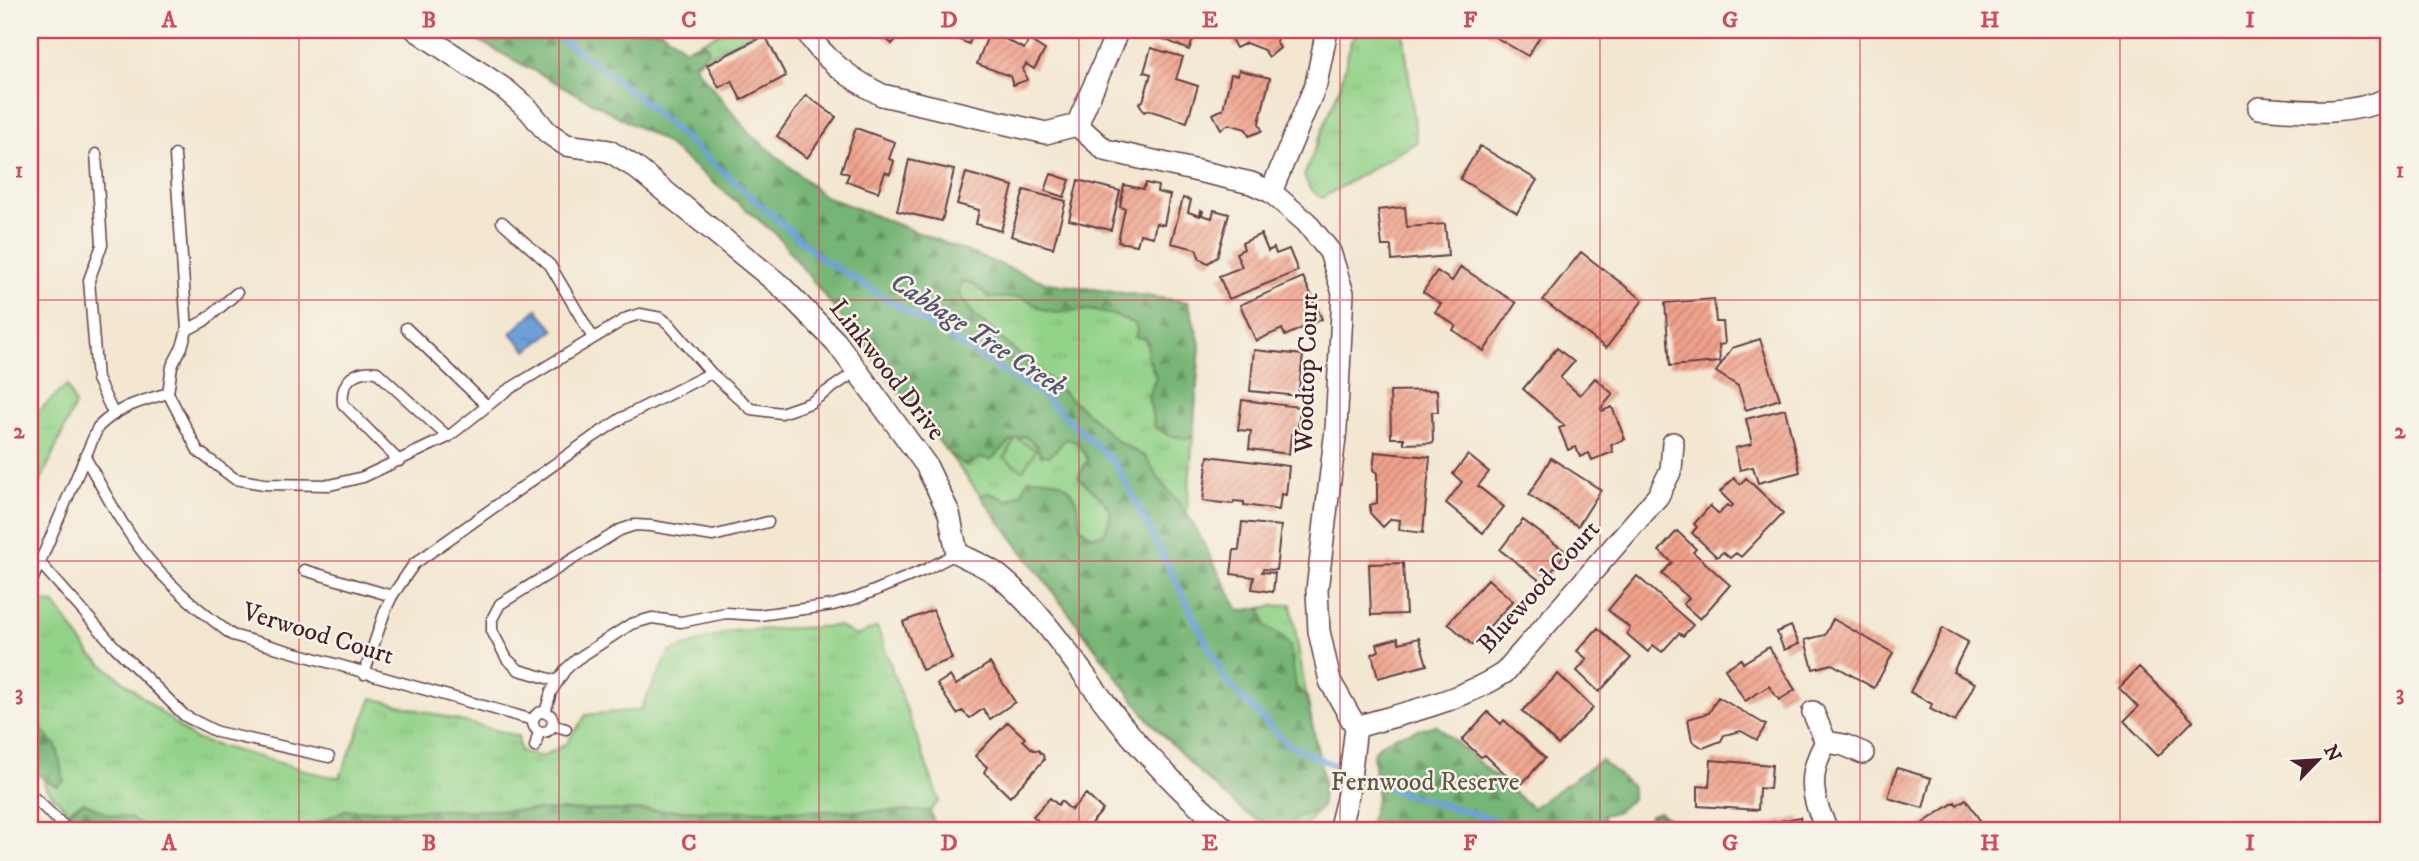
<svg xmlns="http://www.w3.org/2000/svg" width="2419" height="861" font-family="'IM FELL DW Pica',serif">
<defs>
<pattern id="grass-tufts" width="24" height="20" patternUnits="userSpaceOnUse" patternTransform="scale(1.75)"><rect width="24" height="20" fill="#93d389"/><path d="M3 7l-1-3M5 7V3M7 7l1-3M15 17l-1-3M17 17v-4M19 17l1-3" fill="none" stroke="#80b576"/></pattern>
<pattern id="forest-firs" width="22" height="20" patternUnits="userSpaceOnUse" patternTransform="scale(1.75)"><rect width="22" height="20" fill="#76b575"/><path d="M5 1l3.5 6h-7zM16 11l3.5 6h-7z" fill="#639360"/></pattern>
<pattern id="water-ripples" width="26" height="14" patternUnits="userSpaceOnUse" patternTransform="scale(1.75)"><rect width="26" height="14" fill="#6ea1da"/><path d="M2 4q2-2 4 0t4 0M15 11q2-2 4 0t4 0" fill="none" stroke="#5c83b1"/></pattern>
<pattern id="building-hatch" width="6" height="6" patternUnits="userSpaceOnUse" patternTransform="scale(1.75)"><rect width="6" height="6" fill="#f0a28b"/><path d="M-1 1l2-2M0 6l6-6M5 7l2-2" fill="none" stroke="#c48372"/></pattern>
</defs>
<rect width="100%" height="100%" fill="#f7f3e8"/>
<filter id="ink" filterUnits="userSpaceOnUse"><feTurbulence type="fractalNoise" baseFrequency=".0143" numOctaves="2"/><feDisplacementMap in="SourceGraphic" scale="14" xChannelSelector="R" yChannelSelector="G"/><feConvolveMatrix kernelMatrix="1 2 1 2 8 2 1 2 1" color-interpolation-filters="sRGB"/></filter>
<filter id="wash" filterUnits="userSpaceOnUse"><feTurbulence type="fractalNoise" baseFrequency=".00686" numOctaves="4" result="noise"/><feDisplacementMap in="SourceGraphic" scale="28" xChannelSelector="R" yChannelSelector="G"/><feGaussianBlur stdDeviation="1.57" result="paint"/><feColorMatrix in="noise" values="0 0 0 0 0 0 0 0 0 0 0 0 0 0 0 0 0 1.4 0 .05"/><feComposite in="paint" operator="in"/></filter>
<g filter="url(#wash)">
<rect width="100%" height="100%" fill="#f3e7d1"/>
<path fill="url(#grass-tufts)" stroke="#6e795a" stroke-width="2" d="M463,30H660L685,49L727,30H760L693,64L750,134L824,196L1047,283L1188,302L1200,344L1187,513L1239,611L1291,604L1305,689L1324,783L1321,807L1303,828L1281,831L1245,813L1200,773L1151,722L949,454L776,234L662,140L481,42Z
M1360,30H1403L1417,142L1322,198L1310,189L1304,176L1341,84L1351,41Z
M67,385L75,405L30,505V419Z
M30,598L55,604L90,654L194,739L326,776L340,777L372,698L518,736L520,751L542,757L566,744L586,715L640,710L670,652L731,631L839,626L856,636L877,627L939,800L930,811L345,810L301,831H151L130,818L107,815L83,802L74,807L69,812L45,787L44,780L57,785L39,727H30Z"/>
<path fill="url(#forest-firs)" stroke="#606a50" stroke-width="2" d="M463,30H660L685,49L705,42L709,50L693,64L750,134L824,196L1047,283L1188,302L1200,344L1193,436L1188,439L1168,435L1155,427L1148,396L1156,377L1147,355L1148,347L1145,339L1135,337L1137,330L1135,324L1113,315L1089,310L1058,313L1046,311L1022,297L990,298L973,284L962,281L958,293L975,316L1092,417L1117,441L1146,457L1161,482L1187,513L1239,611L1261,608L1266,627L1282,636L1290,647L1296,687L1307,698L1324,783L1321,807L1318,810L1303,814L1288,825L1276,829L1245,813L1200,773L1151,722L980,495L988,493L1009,500L1022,493L1029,478C1069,478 1078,489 1080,527L1091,535H1104L1111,514L1103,500L1078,477L1088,459L1077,442L1066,439L1050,456L1041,455L1036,445L1024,436L1011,441L991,460L980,458L967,466L949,454L776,234L662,140L481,42Z
M1436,725L1532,808L1601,760L1632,787V799L1618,811L1603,815L1604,826L1615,831H1367L1377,798L1373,753C1383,735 1417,731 1436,725Z
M30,727H39L57,747L64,781L57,786L44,780L30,767Z
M83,802L107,814L130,818L151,831H87L79,826L69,812Z
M345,810L930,811L937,831H301Z
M1660,812L1683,831H1644L1649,827L1650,815Z"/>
<path fill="#93d389" stroke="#6e795a" stroke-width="2" d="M1016,438L1036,450L1023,470L1004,458Z"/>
<path fill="url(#water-ripples)" stroke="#5c6082" stroke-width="2" d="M537,309L554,330L527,351L511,333Z"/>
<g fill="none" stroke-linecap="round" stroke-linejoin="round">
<path stroke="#6ea1da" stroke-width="6" d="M550,30L631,91L822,259L1042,395L1117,465L1226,681L1287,744L1345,770
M1355,774L1395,791L1532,831"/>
</g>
<g id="blocks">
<path fill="url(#building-hatch)" d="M876,30H904L892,44Z
M935,30H974L969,44Z
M990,30H1003L1001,37L1024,49L1029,40L1045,50L1034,69L1026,64L1023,69L1027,80L1013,85L1010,76L977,64Z
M1162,30H1197L1189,50L1159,37Z
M1235,30H1279L1276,42L1280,48L1269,57L1264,50L1246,43L1236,48L1228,33Z
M1483,30H1544L1528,56Z
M765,35L786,76L741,100L732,81L719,88L707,65Z
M1151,48L1183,57L1176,79L1198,86L1187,122L1148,110L1144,112L1139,103L1143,101L1151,74L1144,72Z
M1239,70L1270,78L1259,123L1262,131L1249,136L1246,129L1229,124L1221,129L1213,114L1223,109L1231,74L1238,75Z
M806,95L836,117L807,158L777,136Z
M856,128L895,142L889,159L894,161L890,174L885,172L878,192L846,181L849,174L841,171Z
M1480,146L1537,180L1517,213L1460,179Z
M909,160L954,170L942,221L897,211Z
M966,173L1013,186L1001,231L976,224L979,210L957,204Z
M1051,174L1070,180L1064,197L1045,191Z
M1078,180L1120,191L1111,230L1069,220Z
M1146,183L1158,186L1157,192L1170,195L1164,225L1156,223L1153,237L1140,234L1137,245L1118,242L1125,208L1120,207L1124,185L1143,189Z
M1024,190L1066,201L1053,248L1011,236Z
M1183,198L1191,200L1188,212L1200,216L1201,210L1203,211L1202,215L1212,218L1214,210L1229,214L1217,257L1208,263L1200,259L1196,249L1171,243Z
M1405,207L1407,227L1445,224L1448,256L1392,261L1391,246H1382L1378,210Z
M1261,234L1268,251L1274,248L1276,254L1289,249L1298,271L1229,299L1219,276L1242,267L1236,253L1244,249L1242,243Z
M1581,252L1643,300L1606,348L1543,300Z
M1461,267L1516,303L1484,351L1453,330L1456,326L1435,312L1441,304L1423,292L1437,271L1452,281Z
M1303,277L1322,319L1285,336L1282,329L1256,341L1240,305Z
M1714,299L1716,322H1723L1725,344L1719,345L1720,362L1670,366L1665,303Z
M1760,339L1780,399L1746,410L1738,386L1716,372L1732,348Z
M1557,348L1574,362L1560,378L1580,395L1595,378L1613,394L1601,408L1602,411L1612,407L1625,439L1611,445L1613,452L1592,460L1589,453L1580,457L1576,447L1568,450L1559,428L1565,426L1523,389Z
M1254,350L1303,355L1298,396L1250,391Z
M1437,390L1438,412H1432L1433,443L1404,444V438H1391L1390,391Z
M1242,400L1300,407L1297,435L1291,434L1289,454L1249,449L1251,431L1238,430Z
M1785,409L1800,472L1758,483L1753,467L1740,470L1735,448L1752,444L1746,419Z
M1375,452L1430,457L1423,533L1399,530L1400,520L1391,519L1383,527L1370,513V505L1377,503V473L1373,470Z
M1468,455L1489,472L1478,486L1504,507L1483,533L1446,503L1462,482L1453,474Z
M1208,456L1289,466L1286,495L1281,494L1279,510L1244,505V502L1234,501L1233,504L1203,501Z
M1551,458L1601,490L1578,526L1529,495Z
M1734,478L1740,484L1746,478L1783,513L1741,557L1736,553L1730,558L1723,552L1717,557L1692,533L1697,527L1694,524L1710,506L1719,514L1727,505L1730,508L1733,505L1720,492Z
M1523,520L1566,552L1543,583L1500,550Z
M1242,522L1281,526L1276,570L1263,569L1262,572L1275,573L1273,592L1252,589L1254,577L1231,574L1234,550H1239Z
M1677,531L1696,549L1693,552L1730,585L1700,619L1683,604L1689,598L1662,574L1672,562L1659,551Z
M1403,563L1406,614L1371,615L1369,564Z
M1637,576L1693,625L1683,636L1679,633L1662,652L1653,645L1648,652L1627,634L1630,628L1608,610Z
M1488,579L1513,601L1472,645L1448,623Z
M933,610L952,659L922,670L903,622Z
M1833,619L1893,653L1874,688L1832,664L1813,669L1805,640L1825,635Z
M1791,626L1799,644L1784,650L1777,632Z
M1598,628L1631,658L1599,692L1577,671L1587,659L1577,651Z
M1943,628L1968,642L1953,672L1975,683L1955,722L1930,709L1932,704L1910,692Z
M1398,638L1399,643L1419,638L1427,665L1378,678L1372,654L1379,651L1377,644Z
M1769,647L1795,690L1779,700L1769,686L1745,701L1725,669L1741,659L1743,663Z
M990,663L1015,702L990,719L983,709L970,718L962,711L957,714L937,684L950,676L956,685Z
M2139,667L2193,721L2158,756L2124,721L2138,707L2119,688Z
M1558,674L1593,708L1558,745L1522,711Z
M1718,697L1766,725L1757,740L1741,731L1724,735L1721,741L1703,748L1692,741L1688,719L1709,713Z
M1488,712L1501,724L1504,720L1545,758L1519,787L1485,755L1481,757L1462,740Z
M1008,722L1025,738L1023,740L1033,750H1038L1043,755L1044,760L1010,797L984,772L987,767L975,756Z
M1711,760L1772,765L1770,789L1759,788L1758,810L1698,806V786L1709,787Z
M1897,768L1931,778L1923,808L1888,798Z
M1086,794L1103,810L1084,831H1049L1033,816L1050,798L1058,805L1061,801L1071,810Z
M1966,799L1984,827L1977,831H1922L1919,826L1932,817L1955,802L1957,805Z
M1800,817L1803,831H1756L1755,826Z"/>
</g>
</g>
<g filter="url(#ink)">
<use href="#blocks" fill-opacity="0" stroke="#633d44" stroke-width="2"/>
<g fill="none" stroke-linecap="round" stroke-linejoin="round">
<defs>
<path id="service" d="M96,154L102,245L89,280L97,379L113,413
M175,155L187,330L182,347L172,366L168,393L198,451L235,479L264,484L330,485L363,477L448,437L506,391L627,318L640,314L661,318L669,324L711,373L751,409L781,413L810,403L858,370
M502,222L550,265L593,338
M406,328L487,406
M187,330L204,321L237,293
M85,457C106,494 126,535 155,567C178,593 204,614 232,635L533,720
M399,461L343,404C340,381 355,369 377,372L448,437
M40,563L115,647L185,716L217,732L329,757
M304,570L392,596
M31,583L98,427C120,406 138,402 168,393
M364,674L385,611L392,596L414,564L593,437L622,418L711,373
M557,681L519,670L507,659L492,631V619L500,604L620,530L635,525L651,526L713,536L768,522
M533 722a10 10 0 1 1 20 0a10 10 0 1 1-20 0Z
M545,713L551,692L565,670L577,659L631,624L652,618L681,622L726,613L759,615L833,605L857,598L927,569L957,553
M552,725L566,729
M535,747L539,731
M30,794L69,831"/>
<path id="minor" d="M416,30L506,90L529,110L547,132L566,145L609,151L635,167L781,286L836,342L926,465L949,513L957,553C970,560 987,566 999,576C1045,613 1084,678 1122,725C1154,764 1189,799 1228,831
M806,30C821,58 854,81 882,95L1046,133L1077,125L1105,150L1251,183L1271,192L1306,222L1330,252L1343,293L1336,429L1317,590L1319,631L1330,681L1356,727L1348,794L1339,831
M2259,108C2302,111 2349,117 2389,98
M1077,125L1118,30
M1271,192L1316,84L1327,30
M1813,712L1826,742L1844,745L1863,753
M1356,727C1407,712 1459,702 1504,673L1658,496L1671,470L1673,443
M1826,742C1807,774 1811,799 1828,831"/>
</defs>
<use href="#service" stroke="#633d44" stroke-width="13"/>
<use href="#minor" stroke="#633d44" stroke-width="24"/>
<use href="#service" stroke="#fff" stroke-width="10"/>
<use href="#minor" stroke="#fff" stroke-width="21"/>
</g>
</g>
<path fill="none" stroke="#d1495b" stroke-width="2" stroke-opacity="0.55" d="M299,30V831M559,30V831M819,30V831M1079,30V831M1340,30V831M1600,30V831M1860,30V831M2120,30V831M30,300H2389M30,561H2389"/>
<g text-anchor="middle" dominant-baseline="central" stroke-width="5" stroke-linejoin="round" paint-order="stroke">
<g font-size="26" fill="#4a1f2b" stroke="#f7f3e8">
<text transform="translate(887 370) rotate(52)">Linkwood Drive</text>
<text transform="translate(1307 373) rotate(-88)">Woodtop Court</text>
<text transform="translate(1539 587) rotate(-48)">Bluewood Court</text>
<text transform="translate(318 634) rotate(17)">Verwood Court</text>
</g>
<g font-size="26" fill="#605547" stroke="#f7f3e8">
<text x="1425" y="782">Fernwood Reserve</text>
</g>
<g font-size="28" font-style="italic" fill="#585371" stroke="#f7f3e8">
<text transform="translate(978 334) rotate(33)">Cabbage Tree Creek</text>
</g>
</g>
<rect width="2419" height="861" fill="none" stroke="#f7f3e8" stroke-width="77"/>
<g transform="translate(2318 760) rotate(65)" stroke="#f7f3e8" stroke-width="5" paint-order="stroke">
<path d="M0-5L12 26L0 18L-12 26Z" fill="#4a1f2b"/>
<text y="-10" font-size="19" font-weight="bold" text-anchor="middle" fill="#4a1f2b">N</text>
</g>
<rect x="38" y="38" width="2342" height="784" fill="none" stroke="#d1495b" stroke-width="2.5"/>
<g font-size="23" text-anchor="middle" font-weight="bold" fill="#d1495b">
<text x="169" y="27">A</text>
<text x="429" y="27">B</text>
<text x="689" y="27">C</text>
<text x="949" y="27">D</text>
<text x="1210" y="27">E</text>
<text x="1470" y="27">F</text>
<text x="1730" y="27">G</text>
<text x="1990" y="27">H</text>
<text x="2250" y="27">I</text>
<text x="19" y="177">1</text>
<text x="2400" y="177">1</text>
<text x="19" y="438">2</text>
<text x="2400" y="438">2</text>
<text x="19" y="700">3</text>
<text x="2400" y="700">3</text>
<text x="169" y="850">A</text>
<text x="429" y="850">B</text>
<text x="689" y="850">C</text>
<text x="949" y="850">D</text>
<text x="1210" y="850">E</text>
<text x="1470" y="850">F</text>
<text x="1730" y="850">G</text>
<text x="1990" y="850">H</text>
<text x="2250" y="850">I</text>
</g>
</svg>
